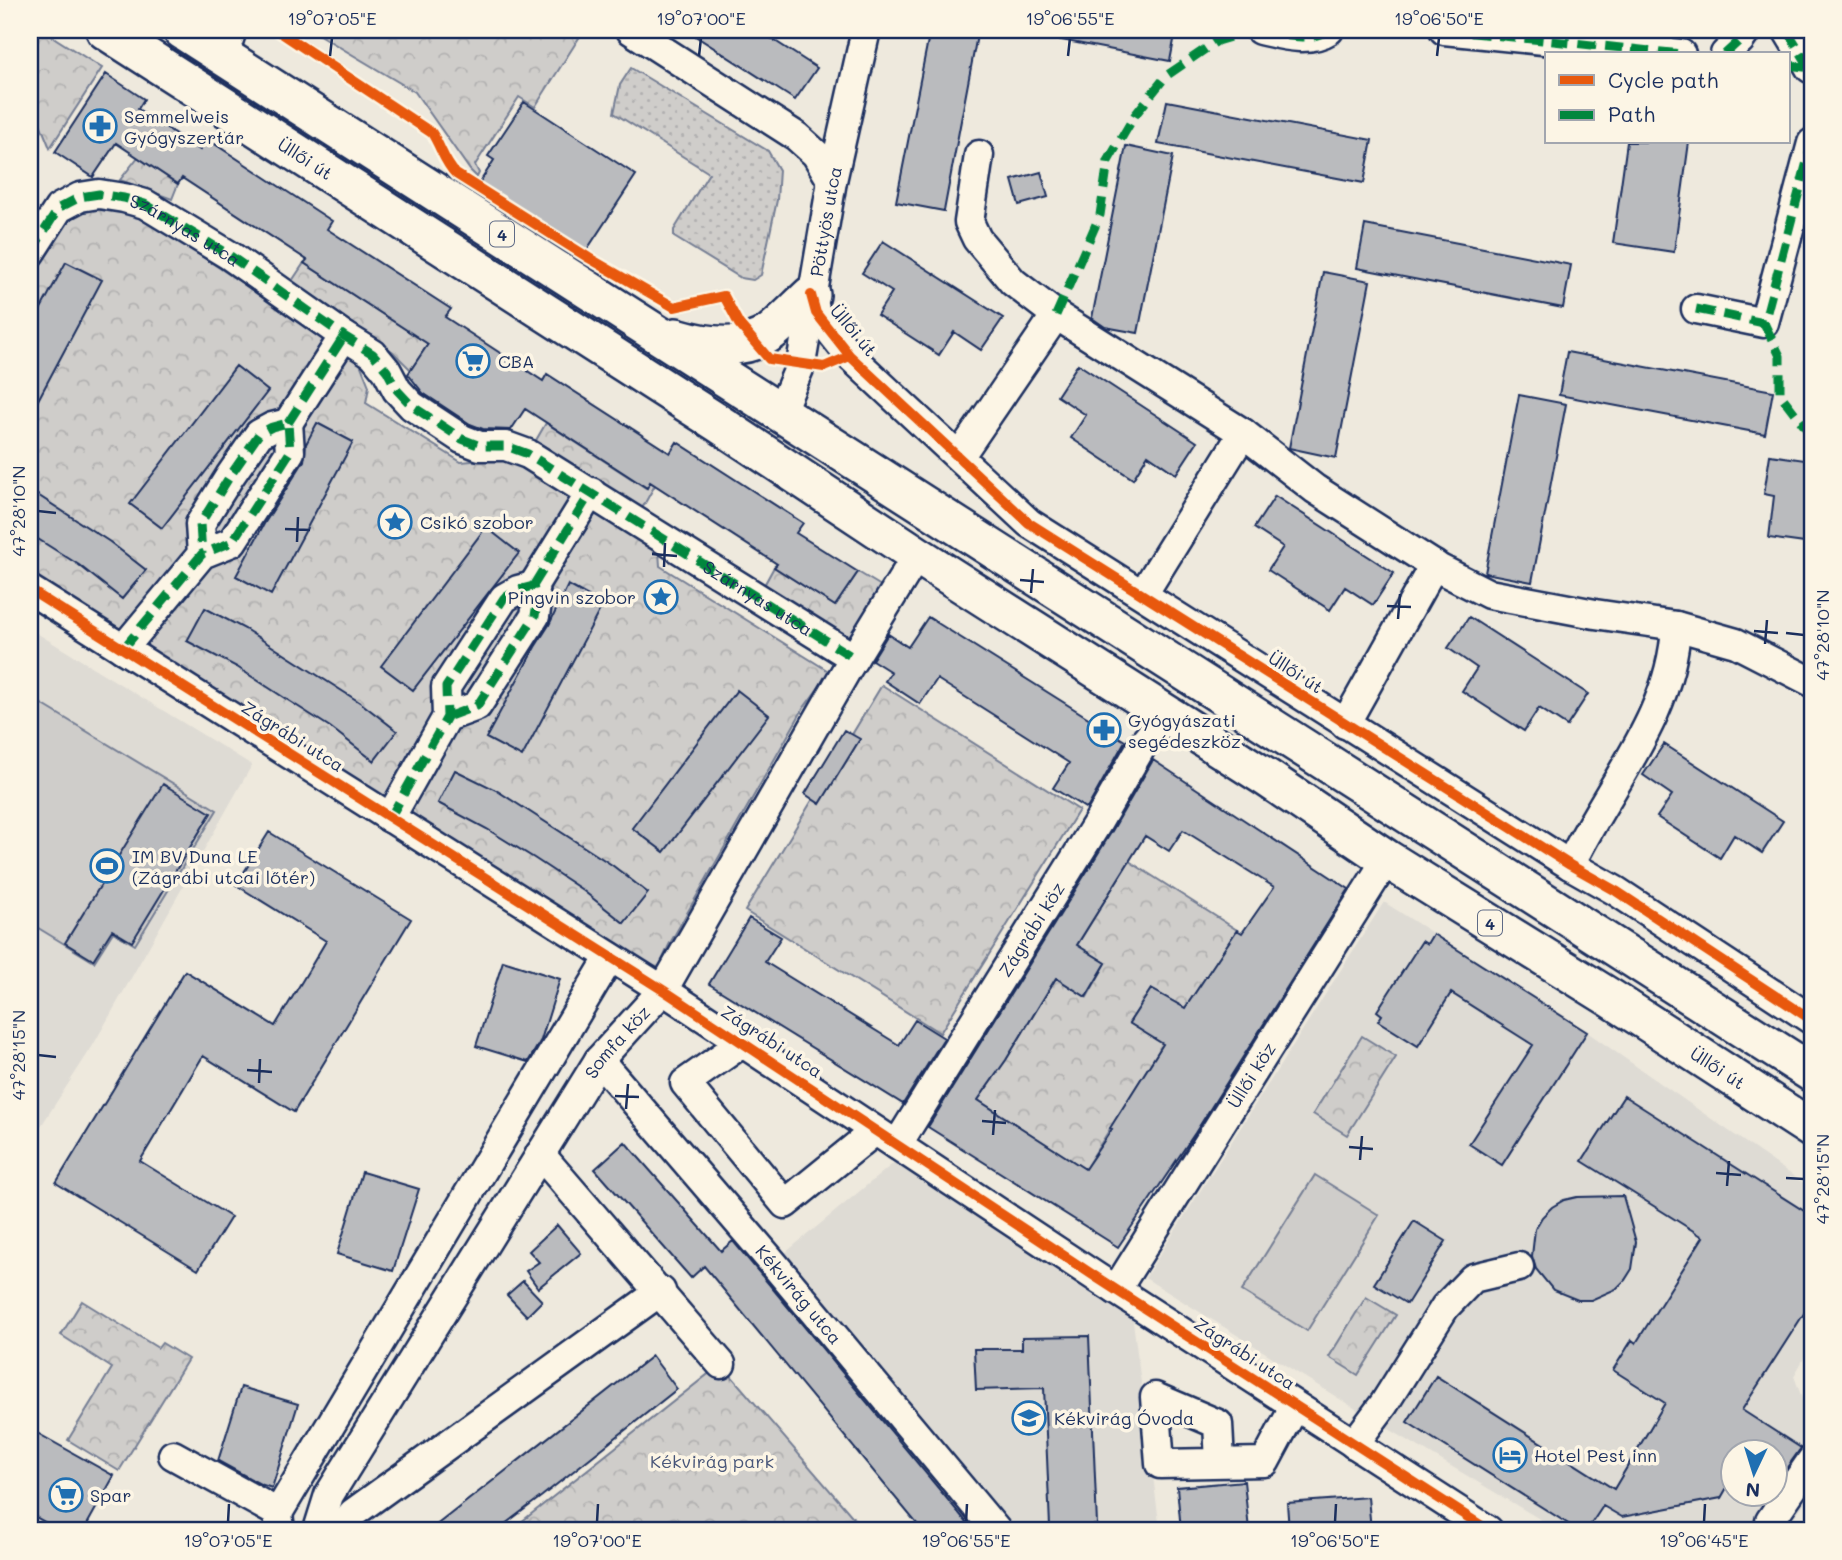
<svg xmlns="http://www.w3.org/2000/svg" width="1842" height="1560" font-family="Mali,sans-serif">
<defs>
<pattern id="grass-dots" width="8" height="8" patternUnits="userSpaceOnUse" patternTransform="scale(1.75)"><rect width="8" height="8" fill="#cfcdca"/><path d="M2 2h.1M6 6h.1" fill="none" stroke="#b1b0b0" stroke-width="1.8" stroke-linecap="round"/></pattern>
<pattern id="forest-crowns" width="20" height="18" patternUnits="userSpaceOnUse" patternTransform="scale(1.75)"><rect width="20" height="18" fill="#cfcdca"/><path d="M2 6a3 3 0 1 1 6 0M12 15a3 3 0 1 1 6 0" fill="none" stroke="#b1b0b0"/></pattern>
</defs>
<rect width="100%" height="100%" fill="#eee9dd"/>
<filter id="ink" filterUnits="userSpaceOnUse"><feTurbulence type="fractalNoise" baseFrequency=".0143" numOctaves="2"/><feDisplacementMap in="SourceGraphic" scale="14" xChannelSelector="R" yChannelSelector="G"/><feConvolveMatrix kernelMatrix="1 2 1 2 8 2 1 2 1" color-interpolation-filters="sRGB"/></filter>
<g filter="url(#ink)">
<path fill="#dedbd4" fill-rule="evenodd" d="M1606,30H1707L1683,41Z
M30,629L252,765L92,1047L30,1143Z
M1384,902L1587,1032L1812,1189V1344L1794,1376L1812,1426V1493L1784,1530H1558L1364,1414L1145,1278ZM1734,1452H1776V1494H1734Z
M901,1157L1131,1306L1160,1530H1005L779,1258Z"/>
<path fill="url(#grass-dots)" stroke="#757e94" stroke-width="2" d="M631,68L768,151L779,170L777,200L761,275L753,280L741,278L674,237V230L709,173L614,113L620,85Z"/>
<path fill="url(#forest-crowns)" stroke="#757e94" stroke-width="2" d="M30,30H42L102,68L50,148L37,116L30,108Z
M311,30H584L535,107L519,97L475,165L479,173L477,177L470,170L415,92Z
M138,157L178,184L172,199L120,180Z
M80,197L140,215L359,361L369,386L366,403L461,462L505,458L554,484L659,551L660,566L830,672L803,709L669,945L655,976L444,840L368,787L129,641L30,576V274Z
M304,263L428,344L411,370L392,351L292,281Z
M546,423L646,488L650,482L655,485L640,512L535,442Z
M774,567L835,606L858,572L886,589L851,643L762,589Z
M882,685L1079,810L940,1033L745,911Z
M1129,861L1237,930L1185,1008L1151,989L1129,1023L1163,1044L1085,1169L978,1100L1006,1060L1056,978L1087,997L1106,963L1077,945Z
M1362,1036L1396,1057L1347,1135L1313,1114Z
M1366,1297L1396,1315L1358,1375L1329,1357Z
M82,1301L158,1348L162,1343L188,1359L119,1471L68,1440L112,1368L61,1335Z
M721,1364L864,1530H511Z"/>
<path fill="#cfcdca" stroke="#757e94" stroke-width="2" d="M30,697L217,810L135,945L113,932L94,962L30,923Z
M1315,1175L1379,1215L1307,1331L1242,1291Z"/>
<path fill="#babbbe" stroke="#1b2f5e" stroke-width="2" fill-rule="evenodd" d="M686,30H758L817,68L795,100Z
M930,30H978L944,211L896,202Z
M1057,30H1176L1170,61L1056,39Z
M106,74L144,99L138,109L200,150L207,139L332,221L327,229L451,309L445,317L543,381L547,374L670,453L677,442L803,523L796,533L858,572L835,606L774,567L777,564L650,482L647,488L525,409L511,430L483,429L470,424L423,393L408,374L428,344L304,263L307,260L182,178L178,184L116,143L93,177L55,152Z
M1167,101L1372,140L1364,183L1158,144Z
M524,102L636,175L586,251L480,182L494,160L488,156Z
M1627,142H1689L1674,252L1613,243Z
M1126,146L1173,156L1138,333L1105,327L1092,318Z
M1041,172L1048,197L1019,205L1012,180Z
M1365,225L1571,265L1563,308L1357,268Z
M883,241L1003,318L981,350L954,332L939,355L877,315L892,292L862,273Z
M66,262L102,280L30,415V329Z
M1323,272L1370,281L1336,458L1289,448Z
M1567,352L1773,391L1765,434L1559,395Z
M1078,364L1197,442L1176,474L1148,455L1133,479L1071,438L1086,415L1057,396Z
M236,366L268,391L162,528L130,504Z
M1519,395L1566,404L1532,582L1485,573Z
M317,423L353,442L271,595L236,576L264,524L304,461L306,444Z
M1770,455L1812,461V544L1769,538L1774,496L1764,494Z
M30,490L110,542L146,570L122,599L79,565L30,534Z
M1275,496L1394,573L1373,605L1345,587L1330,610L1268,570L1283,547L1254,528Z
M486,527L519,553L413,690L381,666Z
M568,585L603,604L522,757L486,738L535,647L549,625Z
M205,608L245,629L361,703L397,731L374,761L330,727L283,697L237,667L187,641Z
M928,617L1125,741L1087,809L1053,788L1069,763L937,679L920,704L885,681L891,672L872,660L888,634L908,647Z
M1469,617L1588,694L1567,726L1539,708L1524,731L1462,691L1477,668L1448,648Z
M737,690L769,715L664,852L632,828Z
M844,730L860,739L820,804L805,794Z
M1664,744L1783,821L1762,853L1734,835L1720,858L1657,817L1672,795L1643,775Z
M1153,760L1349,889L1195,1133L1118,1247L928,1127L1112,831ZM1183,830L1274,887L1242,933L1237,930L1185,1008L1151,989L1129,1023L1163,1044L1110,1128L1112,1129L1085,1169L978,1100L1006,1060L1056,978L1086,997L1106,963L1077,945L1145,836L1169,851Z
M455,770L496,790L612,865L648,893L624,923L581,889L534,858L487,829L438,803Z
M163,784L211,813L132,942L112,930L93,960L65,943Z
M269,832L411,919L294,1112L203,1056L140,1161L231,1217L198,1270L56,1183L185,971L275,1026L307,973L326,941L236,885Z
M749,918L781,937L765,962L899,1045L915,1020L944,1038L903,1104L709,984Z
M1433,934L1587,1032L1502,1165L1469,1144L1533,1045L1451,993L1418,1046L1378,1021L1382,1015L1377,1011L1422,941L1427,944Z
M503,961L560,979L541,1040L528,1062L476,1046Z
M1624,1096L1812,1216V1301L1742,1410L1801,1448L1775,1484V1452H1733V1477L1721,1498L1622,1517L1603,1506L1587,1530H1578L1407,1422L1436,1376L1614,1489L1665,1403L1613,1370L1632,1340L1636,1343L1703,1237L1582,1161Z
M625,1142L721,1251L733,1241L973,1530H922L704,1266L691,1278L595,1169Z
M362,1172L419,1189L393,1271L337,1254Z
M1623,1196L1636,1242L1632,1269L1625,1280L1616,1289L1591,1300H1578L1553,1290L1536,1269L1532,1256L1535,1229L1542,1217L1552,1207L1564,1200L1577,1197Z
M1414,1221L1446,1241L1407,1304L1374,1284Z
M557,1225L581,1253L538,1288L526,1271L539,1262L529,1251Z
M523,1281L542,1301L527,1316L507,1295Z
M1089,1336L1097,1525L1050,1526L1044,1388L976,1390L974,1349H1022V1337Z
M652,1356L677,1389L542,1496L497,1530H430Z
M241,1387L298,1404L272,1488L260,1484L218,1461Z
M30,1429L114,1476L84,1530H59L30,1514Z
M1244,1481L1249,1530H1181L1177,1487Z
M1368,1497L1371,1530H1289L1287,1503Z"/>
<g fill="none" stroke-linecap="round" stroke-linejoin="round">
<defs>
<g id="minor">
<path d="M631,30L796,136L816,154L832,181"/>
<path d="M1260,30C1283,35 1308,43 1329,30"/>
<path d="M1444,30L1681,54"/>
<path d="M1787,30L1810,68"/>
<path d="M1725,54L1740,40L1747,30"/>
<path d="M223,57L232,30"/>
<path d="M979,155L969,222L977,239L1013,282L1056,315L1243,433L1315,489L1440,569L1489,594L1595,614L1676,626L1736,643L1812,682"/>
<path d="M30,253L59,208L80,197L99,194L124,198L145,204L229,255L344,336L373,354L387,371L397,390L412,406L462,439L480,446H506L528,454L854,658"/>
<path d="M811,295L816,313L850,356L1029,523L1570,865L1616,891L1812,1020"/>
<path d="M1696,309L1764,323L1812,143"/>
<path id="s1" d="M780,413L801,364L832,181L866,30"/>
<path d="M288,423L344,336"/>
<path d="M959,457L1056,315"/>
<path d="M533,586L591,492"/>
<path d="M30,590L663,990L1096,1277L1488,1530"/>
<path d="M1143,594L1243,433"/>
<path d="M123,649L202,554L232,542L290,452L288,423L272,427L259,434L230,476L200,524L202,554"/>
<path d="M1345,724L1434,565"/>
<path d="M390,818L447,717L446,687L504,598L518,590L533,586L537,603L535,616L477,706L447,717"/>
<path d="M1570,865C1607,787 1672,716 1676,626"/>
<path d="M742,1043L685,1083L785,1204L875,1131"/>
<path id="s2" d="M599,1060L768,1257L996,1530"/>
<path id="s3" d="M897,1145L1098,822L1143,744L1167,715"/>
<path d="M540,1154L721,1364"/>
<path id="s4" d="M1116,1290L1387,859"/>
<path d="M1354,1444L1384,1404L1445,1307L1473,1278L1519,1267"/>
<path d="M173,1455L278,1513"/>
<path d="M1220,1462L1218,1424L1155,1397L1160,1464L1265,1462L1295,1406"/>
<path d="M280,1530L278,1513L610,957"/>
<path id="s5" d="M318,1530L329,1495L599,1060L663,990L846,671L917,555"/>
<path d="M340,1530L353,1513L661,1291"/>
<path d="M1769,1530L1770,1521L1812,1460"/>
</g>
<g id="major">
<path id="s6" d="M105,30L718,423L917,555L1267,778L1387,859L1612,999L1812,1129"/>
<path d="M182,30L1812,1073"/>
<path d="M676,337C706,346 744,352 771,332C785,321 798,307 811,295"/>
</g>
</defs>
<use href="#minor" stroke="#1b2f5e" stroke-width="33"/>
<use href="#major" stroke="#1b2f5e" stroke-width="42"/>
<use href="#minor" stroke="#fcf5e5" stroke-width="28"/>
<use href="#major" stroke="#fcf5e5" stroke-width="37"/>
<g stroke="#00873e" stroke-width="9" stroke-dasharray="18 9" stroke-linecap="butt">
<path d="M1260,30C1283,35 1308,43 1329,30"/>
<path d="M1444,30L1681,54"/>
<path d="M1787,30L1810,68"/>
<path d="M1725,54L1740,40L1747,30"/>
<path d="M1788,65L1812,68"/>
<path id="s7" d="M30,253L59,208L80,197L99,194L124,198L145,204L229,255L344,336L373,354L387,371L397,390L412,406L462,439L480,446H506L528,454L854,658"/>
<path d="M1696,309L1764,323L1812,143"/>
<path d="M1056,315L1100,215L1108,161L1135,115L1166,76L1217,41L1254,30"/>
<path d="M1764,323L1780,356V394L1812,436"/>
<path d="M288,423L344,336"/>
<path d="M533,586L591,492"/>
<path d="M123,649L202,554L232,542L290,452L288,423L272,427L259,434L230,476L200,524L202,554"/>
<path d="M390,818L447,717L446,687L504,598L518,590L533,586L537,603L535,616L477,706L447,717"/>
</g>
<defs>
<path id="cycleway" d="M277,30L432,133C441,147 444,162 456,174L589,258L674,307L724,296L739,324L769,359L824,367L850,356
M811,295L816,313L850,356L1029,523L1570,865L1616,891L1812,1020
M30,590L663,990L1096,1277L1488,1530"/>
</defs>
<use href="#cycleway" stroke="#fcf5e5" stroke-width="15"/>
<use href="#cycleway" stroke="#e8590c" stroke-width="10"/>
</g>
</g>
<path fill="none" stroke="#1b2f5e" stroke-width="2.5" d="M330,56L332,38M699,56L701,38M1068,56L1070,38M1437,56L1439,38M38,511L56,513M285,529L310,530M297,542L298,517M652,554L677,556M664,567L665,543M1020,580L1044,582M1031,593L1033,569M1387,606L1411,607M1398,619L1400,594M1754,631L1778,633M1786,633L1804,635M1765,644L1767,620M38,1055L56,1057M247,1070L272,1072M259,1083L260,1059M615,1096L639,1097M626,1109L628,1084M982,1121L1006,1123M993,1135L995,1110M1349,1147L1373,1149M1360,1160L1362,1136M1716,1173L1741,1175M1786,1178L1804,1179M1727,1186L1729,1161M228,1522L229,1504M597,1522L598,1504M966,1522L967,1504M1335,1522L1336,1504M1704,1522L1705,1504"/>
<defs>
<symbol id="pharmacy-ring" viewBox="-11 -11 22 22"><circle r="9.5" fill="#fcf5e5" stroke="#1f6fb2" stroke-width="1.5"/><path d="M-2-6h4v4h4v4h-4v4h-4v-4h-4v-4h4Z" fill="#1f6fb2"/></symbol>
<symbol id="supermarket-ring" viewBox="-11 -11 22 22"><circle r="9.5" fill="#fcf5e5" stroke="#1f6fb2" stroke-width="1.5"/><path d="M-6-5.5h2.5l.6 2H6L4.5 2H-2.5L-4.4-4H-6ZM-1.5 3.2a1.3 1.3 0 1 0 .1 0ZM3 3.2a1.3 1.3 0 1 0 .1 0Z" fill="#1f6fb2"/></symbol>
<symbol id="sight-ring" viewBox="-11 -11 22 22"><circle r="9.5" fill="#fcf5e5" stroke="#1f6fb2" stroke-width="1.5"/><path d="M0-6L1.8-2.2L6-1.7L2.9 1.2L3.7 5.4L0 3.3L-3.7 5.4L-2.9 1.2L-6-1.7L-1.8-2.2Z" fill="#1f6fb2"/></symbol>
<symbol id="stadium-ring" viewBox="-11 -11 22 22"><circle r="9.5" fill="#fcf5e5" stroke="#1f6fb2" stroke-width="1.5"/><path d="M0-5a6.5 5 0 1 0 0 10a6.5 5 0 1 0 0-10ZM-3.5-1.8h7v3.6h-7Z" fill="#1f6fb2"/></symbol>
<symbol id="school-ring" viewBox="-11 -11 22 22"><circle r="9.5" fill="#fcf5e5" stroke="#1f6fb2" stroke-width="1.5"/><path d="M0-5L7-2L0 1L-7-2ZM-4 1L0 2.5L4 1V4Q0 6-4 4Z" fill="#1f6fb2"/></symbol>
<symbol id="hotel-ring" viewBox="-11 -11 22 22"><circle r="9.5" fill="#fcf5e5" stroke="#1f6fb2" stroke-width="1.5"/><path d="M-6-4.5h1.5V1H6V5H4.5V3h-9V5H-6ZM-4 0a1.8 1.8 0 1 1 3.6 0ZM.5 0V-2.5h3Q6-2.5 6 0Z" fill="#1f6fb2"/></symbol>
</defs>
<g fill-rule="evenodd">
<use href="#pharmacy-ring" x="81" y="107" width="38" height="38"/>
<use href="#supermarket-ring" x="454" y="342" width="38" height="38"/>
<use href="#sight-ring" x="376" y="503" width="38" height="38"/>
<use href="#sight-ring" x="642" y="578" width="38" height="38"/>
<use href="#pharmacy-ring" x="1085" y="711" width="38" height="38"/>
<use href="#stadium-ring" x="88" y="847" width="38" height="38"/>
<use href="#school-ring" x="1010" y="1399" width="38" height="38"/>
<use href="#hotel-ring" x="1491" y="1436" width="38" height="38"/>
<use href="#supermarket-ring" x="47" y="1476" width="38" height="38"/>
</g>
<g text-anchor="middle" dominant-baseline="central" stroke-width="7" stroke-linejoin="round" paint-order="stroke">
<g fill="#fcf5e5" stroke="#5e6a86" stroke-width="2">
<rect x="490" y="221.5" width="24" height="25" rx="5"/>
<rect x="1478" y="910.5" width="24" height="25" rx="5"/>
</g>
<g font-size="16" font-weight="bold" fill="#1b2f5e">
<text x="502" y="234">4</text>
<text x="1490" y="923">4</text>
</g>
<g font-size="18" fill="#1b2f5e" stroke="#fcf5e5" text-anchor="start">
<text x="124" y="116">Semmelweis<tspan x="124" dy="21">Gyógyszertár</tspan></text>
<text x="498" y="361">CBA</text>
<text x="420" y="522">Csikó szobor</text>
<text x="636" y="597" text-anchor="end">Pingvin szobor</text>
<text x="1128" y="720">Gyógyászati<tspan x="1128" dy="21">segédeszköz</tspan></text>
<text x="132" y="856">IM BV Duna LE<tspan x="132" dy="21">(Zágrábi utcai lőtér)</tspan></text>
<text x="1054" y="1418">Kékvirág Óvoda</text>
<text x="1534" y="1455">Hotel Pest inn</text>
<text x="90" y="1495">Spar</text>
</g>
<g font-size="18" fill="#1b2f5e" stroke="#fcf5e5">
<text stroke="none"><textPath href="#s6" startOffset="238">Üllői út</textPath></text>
<text stroke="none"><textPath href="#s1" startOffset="198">Pöttyös utca</textPath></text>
<text stroke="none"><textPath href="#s7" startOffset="191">Szárnyas utca</textPath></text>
<text transform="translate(854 330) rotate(50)">Üllői út</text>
<text stroke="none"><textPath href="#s7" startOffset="882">Szárnyas utca</textPath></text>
<text transform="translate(1296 672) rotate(33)">Üllői út</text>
<text transform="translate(293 736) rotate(32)">Zágrábi utca</text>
<text stroke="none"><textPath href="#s3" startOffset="254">Zágrábi köz</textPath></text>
<text transform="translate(772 1041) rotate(33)">Zágrábi utca</text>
<text stroke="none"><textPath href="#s5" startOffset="574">Somfa köz</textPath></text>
<text stroke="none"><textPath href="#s6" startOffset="1918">Üllői út</textPath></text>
<text stroke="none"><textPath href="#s4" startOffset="254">Üllői köz</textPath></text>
<text stroke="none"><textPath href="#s2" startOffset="308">Kékvirág utca</textPath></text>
<text transform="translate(1245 1353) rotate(33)">Zágrábi utca</text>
</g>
<g font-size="18" fill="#485679" stroke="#fcf5e5">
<text x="712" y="1461">Kékvirág park</text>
</g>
</g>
<rect width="1842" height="1560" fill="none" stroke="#fcf5e5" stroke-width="77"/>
<rect x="1545" y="52" width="245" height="91" fill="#fcf5e5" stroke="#a2a6af" stroke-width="2"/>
<rect x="1559" y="75" width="35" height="10" fill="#e8590c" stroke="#a2a6af" stroke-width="2"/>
<text x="1608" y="88" font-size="21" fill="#1b2f5e">Cycle path</text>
<rect x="1559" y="110" width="35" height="10" fill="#00873e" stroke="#a2a6af" stroke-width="2"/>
<text x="1608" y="122" font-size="21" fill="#1b2f5e">Path</text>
<g transform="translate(1754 1473) rotate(184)"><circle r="33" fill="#fcf5e5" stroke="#a2a6af" stroke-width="2"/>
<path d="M0-5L12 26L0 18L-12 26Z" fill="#1f6fb2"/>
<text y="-10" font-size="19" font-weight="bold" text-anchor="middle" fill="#1b2f5e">N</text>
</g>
<rect x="38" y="38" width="1766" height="1484" fill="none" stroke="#1b2f5e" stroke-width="2.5"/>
<g font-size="18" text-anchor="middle" fill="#1b2f5e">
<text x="332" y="25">19°07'05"E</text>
<text x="701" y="25">19°07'00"E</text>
<text x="1070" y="25">19°06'55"E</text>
<text x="1439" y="25">19°06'50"E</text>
<text transform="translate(19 511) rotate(-90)" y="6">47°28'10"N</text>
<text transform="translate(1823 635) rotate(-90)" y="6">47°28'10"N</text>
<text transform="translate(19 1055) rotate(-90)" y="6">47°28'15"N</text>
<text transform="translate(1823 1179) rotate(-90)" y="6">47°28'15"N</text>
<text x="228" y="1547">19°07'05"E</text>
<text x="597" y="1547">19°07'00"E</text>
<text x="966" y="1547">19°06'55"E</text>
<text x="1335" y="1547">19°06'50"E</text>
<text x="1704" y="1547">19°06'45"E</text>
</g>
</svg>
